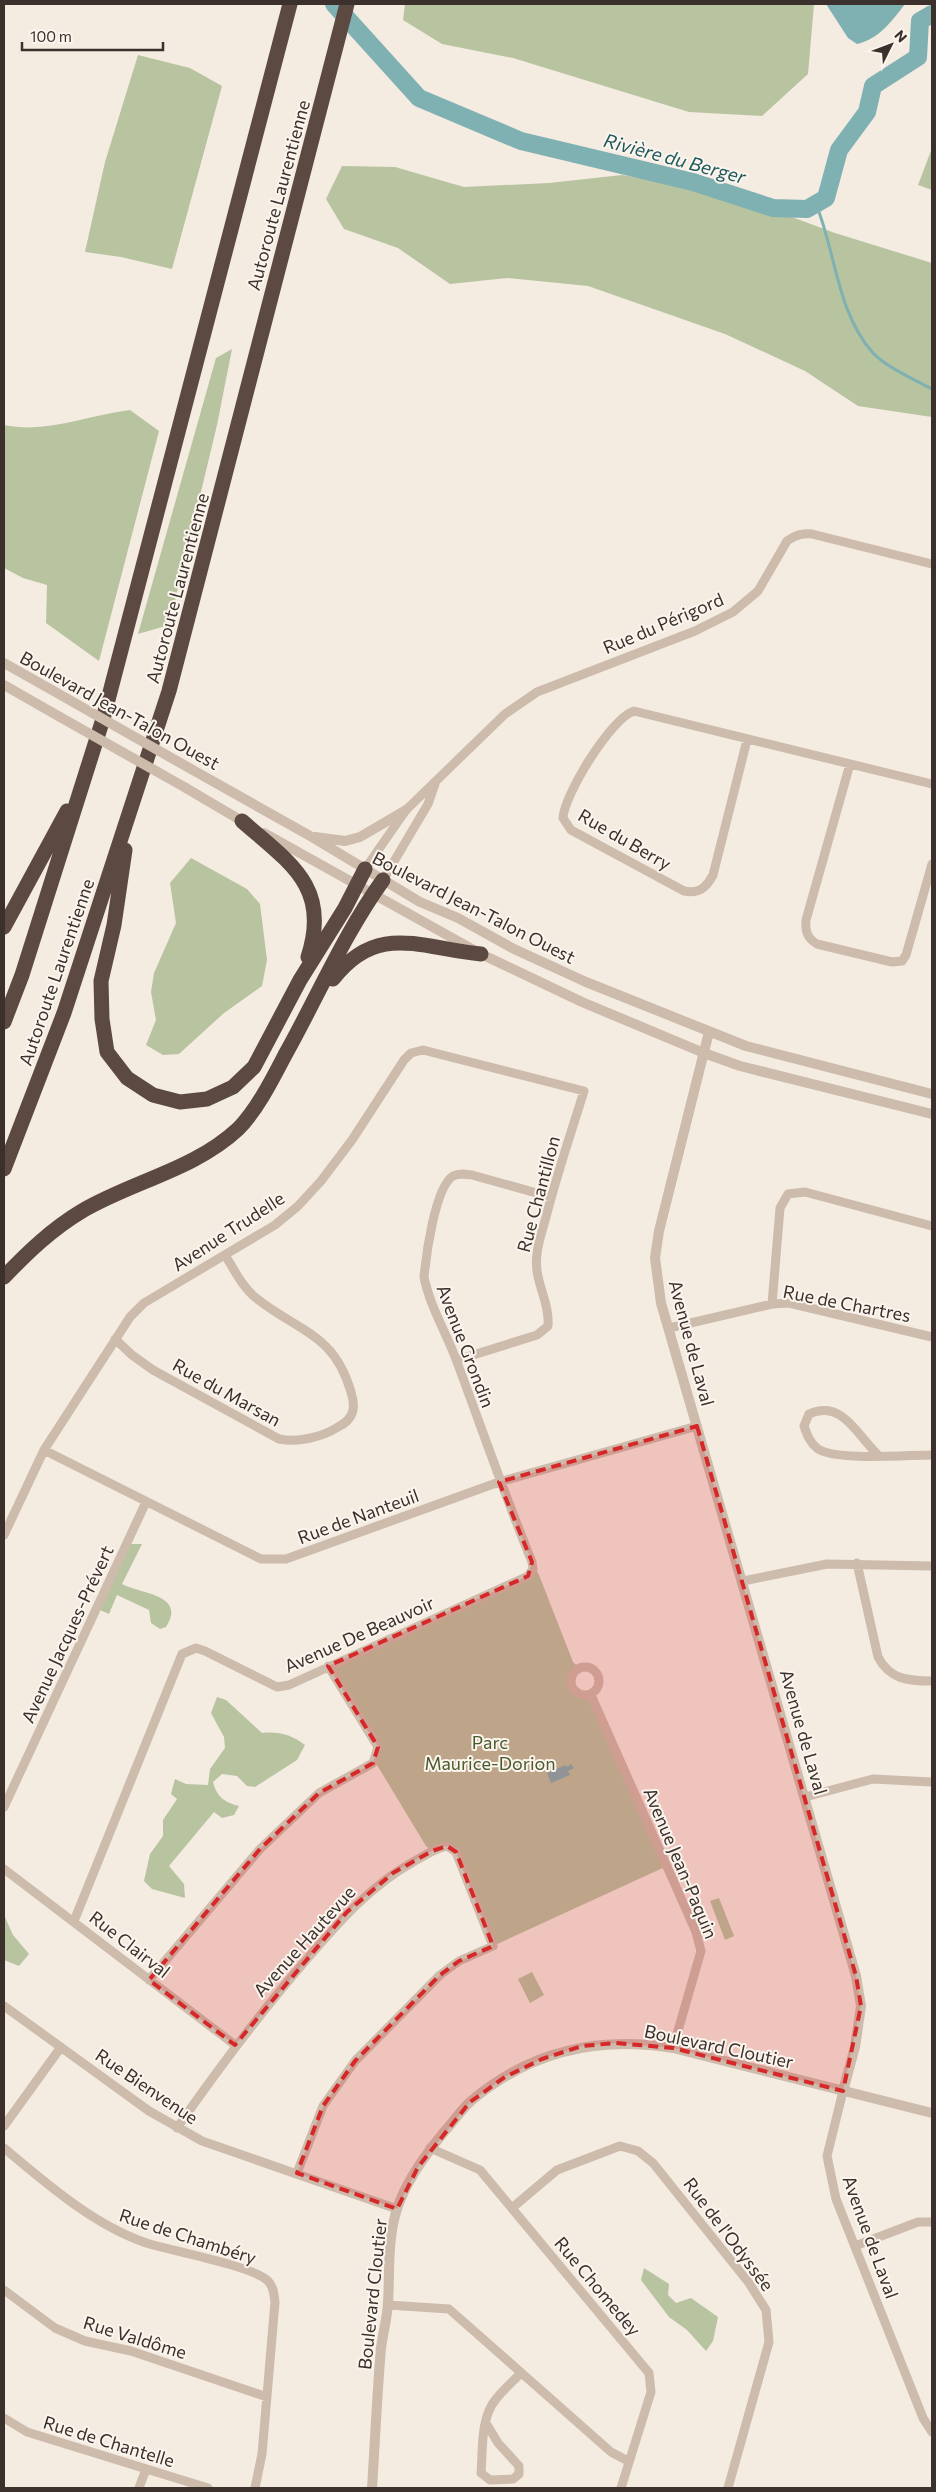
<svg xmlns="http://www.w3.org/2000/svg" width="936" height="2492" font-family="Commissioner,sans-serif">
<rect width="100%" height="100%" fill="#f4ebe1"/>
<path fill="#b8c4a0" d="M405,4H814L808,74L762,116L689,112L513,58L442,44L403,20Z
M138,55L190,68L222,86L172,269L121,257L85,252L105,162Z
M932,148V190L918,185Z
M342,166L395,167L464,187L549,183L622,175L724,192L835,233L932,263V417L858,406L805,371L725,334L588,286L507,278L450,284L398,248L344,229L326,199Z
M232,349L217,425L169,625L138,634L216,358Z
M130,410L159,431L99,661L46,623L47,585L23,578L4,568V425C46,434 88,415 130,410Z
M191,858L247,889L260,904L267,960L262,986L224,1013L179,1054L163,1055L146,1045L156,1020L151,992L154,973L176,923L170,883Z
M130,1544H142L122,1584C140,1594 187,1594 166,1627L160,1629L151,1623L149,1610L117,1595L109,1614L100,1610Z
M532,1562L539,1575L573,1662L579,1668L572,1674L571,1685L577,1694L587,1696L667,1866L493,1946L456,1852L447,1846L432,1851L426,1846L374,1760L378,1747L328,1666L525,1579Z
M217,1697L226,1700L262,1733C279,1731 292,1735 305,1745L297,1760L255,1787L247,1786L237,1776L222,1774L213,1782C217,1797 224,1802 239,1806L234,1815L222,1818L214,1812L169,1866L184,1884L185,1898L152,1889L144,1881L150,1854L163,1836V1820L177,1799L171,1794L175,1779L186,1784L208,1785L210,1769L225,1748L224,1737L211,1713Z
M719,1898L734,1936L725,1940L710,1901Z
M4,1915L13,1935L29,1954L19,1966L4,1960Z
M532,1972L544,1995L530,2003L518,1979Z
M644,2268L669,2284L668,2295L676,2303L691,2298L718,2317L713,2341L706,2351L687,2330L669,2317L641,2280Z"/>
<path fill="#7fb0b2" d="M826,4H905C892,21 879,39 857,44L848,38Z
M571,1764L574,1768L568,1771L570,1775L551,1783L547,1773L566,1765L567,1767Z"/>
<g fill="none" stroke-linecap="round" stroke-linejoin="round">
<path stroke="#7fb0b2" stroke-width="3" d="M816,204C836,253 837,313 873,353C886,367 915,380 932,389"/>
<path stroke="#7fb0b2" stroke-width="18" d="M334,4L419,98L521,141L693,182L773,208L807,209L826,198L839,150L867,112L873,86L918,57L920,21L932,14"/>
<path stroke="#cdbbac" stroke-width="9" d="M747,740L713,875C706,888 699,894 684,891L571,830L563,818C564,795 611,718 634,711L932,784
M850,764L806,920C805,931 807,938 817,944L892,962L902,961L906,955L932,864
M365,869L406,810L505,714L537,692L695,631L733,612L758,591L787,541C796,535 802,533 812,534L932,564
M383,880L428,804L435,784
M772,1304L780,1208L788,1194L805,1192L932,1226
M669,1328L772,1304L789,1303L932,1337
M115,1339L132,1355L153,1370L279,1439C298,1443 322,1437 338,1427C354,1419 356,1408 351,1392C334,1333 299,1332 256,1298C242,1287 234,1269 225,1255
M44,1450L261,1559H286L499,1482L697,1426
M878,1455C857,1435 842,1399 809,1414L804,1426C807,1435 810,1443 818,1449C837,1461 907,1455 932,1455
M4,1535L44,1450L130,1317L144,1303L275,1225L298,1206L321,1181L352,1140L404,1060L411,1053L423,1050L584,1091C571,1133 557,1174 546,1217C543,1229 538,1242 537,1254C533,1280 550,1301 548,1326L537,1335L457,1360
M857,1563L878,1657C890,1680 909,1681 932,1681
M743,1581L827,1564L932,1566
M571 1681a14 14 0 1 1 28 0a14 14 0 1 1-28 0Z
M591,1695L696,1932L701,1951L673,2048
M805,1797L873,1779L932,1782
M4,1807L146,1502
M4,1869L235,2045
M74,1921L182,1654L196,1648L205,1651L277,1687L289,1685L528,1576L533,1569L532,1562C505,1496 482,1429 457,1362C447,1334 430,1307 424,1277C426,1256 435,1187 453,1176C459,1173 465,1174 472,1175L551,1197
M149,1980L260,1849L319,1793L373,1763L378,1747L328,1666
M4,2006L149,2111L202,2141L397,2209
M843,2091L827,2156L836,2199L923,2418L932,2432
M4,2126L61,2047
M177,2128C218,2069 260,2013 307,1959C339,1922 370,1886 413,1862C424,1856 435,1848 447,1846L456,1852L493,1946L459,1961L440,1975L355,2061L323,2106L297,2173
M4,2148C47,2184 98,2229 153,2245C175,2251 255,2267 268,2281C274,2287 274,2295 275,2302L262,2454L255,2488
M430,2148L480,2170L649,2373L651,2392L621,2488
M512,2208L557,2170L620,2146L638,2151L653,2163L749,2283L766,2310L769,2342L728,2488
M855,2246L918,2222H932
M4,2290L55,2328L85,2341L131,2351L267,2397
M388,2305L449,2309L611,2452L628,2461
M4,2418L27,2432L208,2488
M486,2423L498,2443L519,2466V2474L513,2479L490,2480L481,2473C483,2450 480,2418 496,2399C503,2390 512,2382 521,2373
M139,2488L146,2469"/>
<path stroke="#cdbbac" stroke-width="10" d="M4,663L66,698
M4,685L60,717
M191,769L312,837L420,902L458,918L514,949L586,982L746,1046L932,1094
M186,788L247,824
M264,833L481,954L582,1002L704,1053L740,1066L932,1114
M315,837L345,841L360,837L406,810
M709,1032L659,1231L655,1258L661,1303L856,1976L861,2006L855,2047L843,2091
M372,2488C375,2442 377,2395 381,2348C383,2333 387,2319 388,2303C390,2272 387,2240 397,2209C406,2181 425,2155 444,2132C453,2122 461,2110 471,2101C530,2051 598,2036 673,2048L932,2113"/>
<path stroke="#5c4a42" stroke-width="15" d="M242,821C290,863 331,887 308,957
M125,850L114,925L101,981L102,1019L107,1052L127,1078L153,1095L180,1102L207,1099L233,1087L254,1067L300,980L345,908L365,869
M4,927L67,811
M333,979C378,921 422,949 481,954
M4,1022L22,975L103,719L290,4
M4,1169L64,1013L169,691L347,4
M4,1277C28,1252 52,1229 82,1211C133,1181 194,1170 238,1129C257,1110 273,1078 285,1055C317,998 344,934 383,880"/>
<path stroke="#cdbbac" stroke-width="10" d="M66,698L191,769
M60,717L186,788"/>
</g>
<path fill="#d62828" fill-opacity="0.2" stroke="#d62828" stroke-width="4" stroke-dasharray="10 6" stroke-linejoin="round" d="M697,1426L856,1976L861,2006L843,2091L673,2048L616,2043L582,2046L542,2059L505,2077L470,2102L418,2167L397,2209L297,2173L323,2106L355,2061L440,1975L459,1961L493,1946L456,1852L447,1846L432,1851L393,1873L347,1912L235,2045L149,1980L260,1849L319,1793L373,1763L378,1747L328,1666L528,1576L532,1562L499,1482Z"/>
<g text-anchor="middle" dominant-baseline="central" stroke-width="4" stroke-linejoin="round" paint-order="stroke">
<g font-size="18" fill="#3b302b" stroke="#fbf5ee">
<text transform="translate(278 195) rotate(-75)">Autoroute Laurentienne</text>
<text transform="translate(177 588) rotate(-75)">Autoroute Laurentienne</text>
<text transform="translate(663 623) rotate(-23)">Rue du Périgord</text>
<text transform="translate(120 710) rotate(29)">Boulevard Jean-Talon Ouest</text>
<text transform="translate(625 839) rotate(30)">Rue du Berry</text>
<text transform="translate(474 907) rotate(27)">Boulevard Jean-Talon Ouest</text>
<text transform="translate(56 972) rotate(-71)">Autoroute Laurentienne</text>
<text transform="translate(538 1194) rotate(-75)">Rue Chantillon</text>
<text transform="translate(228 1231) rotate(-33)">Avenue Trudelle</text>
<text transform="translate(847 1303) rotate(11)">Rue de Chartres</text>
<text transform="translate(692 1343) rotate(75)">Avenue de Laval</text>
<text transform="translate(466 1346) rotate(69)">Avenue Grondin</text>
<text transform="translate(227 1392) rotate(29)">Rue du Marsan</text>
<text transform="translate(358 1516) rotate(-20)">Rue de Nanteuil</text>
<text transform="translate(67 1634) rotate(-65)">Avenue Jacques-Prévert</text>
<text transform="translate(359 1634) rotate(-24)">Avenue De Beauvoir</text>
<text transform="translate(804 1732) rotate(74)">Avenue de Laval</text>
<text transform="translate(681 1863) rotate(67)">Avenue Jean-Paquin</text>
<text transform="translate(304 1941) rotate(-48)">Avenue Hautevue</text>
<text transform="translate(130 1944) rotate(38)">Rue Clairval</text>
<text transform="translate(719 2046) rotate(12)">Boulevard Cloutier</text>
<text transform="translate(147 2086) rotate(34)">Rue Bienvenue</text>
<text transform="translate(729 2234) rotate(53)">Rue de l'Odyssée</text>
<text transform="translate(188 2236) rotate(18)">Rue de Chambéry</text>
<text transform="translate(871 2237) rotate(70)">Avenue de Laval</text>
<text transform="translate(598 2286) rotate(50)">Rue Chomedey</text>
<text transform="translate(372 2294) rotate(-84)">Boulevard Cloutier</text>
<text transform="translate(135 2337) rotate(17)">Rue Valdôme</text>
<text transform="translate(109 2441) rotate(17)">Rue de Chantelle</text>
</g>
<g font-size="18" fill="#4a5a2e" stroke="#fbf5ee">
<text x="490" y="1742">Parc<tspan x="490" dy="21">Maurice-Dorion</tspan></text>
</g>
<g font-size="19" font-style="italic" fill="#1f5a5e" stroke="#fbf5ee">
<text transform="translate(675 158) rotate(15)">Rivière du Berger</text>
</g>
</g>
<rect width="936" height="2492" fill="none" stroke="#3b302b" stroke-width="10"/>
<g transform="translate(891 45) rotate(48)" stroke="#fbf5ee" stroke-width="4" paint-order="stroke">
<path d="M0-4L9 19L0 12L-9 19Z" fill="#3b302b"/>
<text y="-8" font-size="14" font-weight="bold" text-anchor="middle" fill="#3b302b">N</text>
</g>
<path d="M22 42v8h141v-8" fill="none" stroke="#3b302b" stroke-width="2.5"/>
<text x="30" y="42" font-size="15" fill="#3b302b" stroke="#fbf5ee" stroke-width="4" paint-order="stroke">100 m</text>
</svg>
